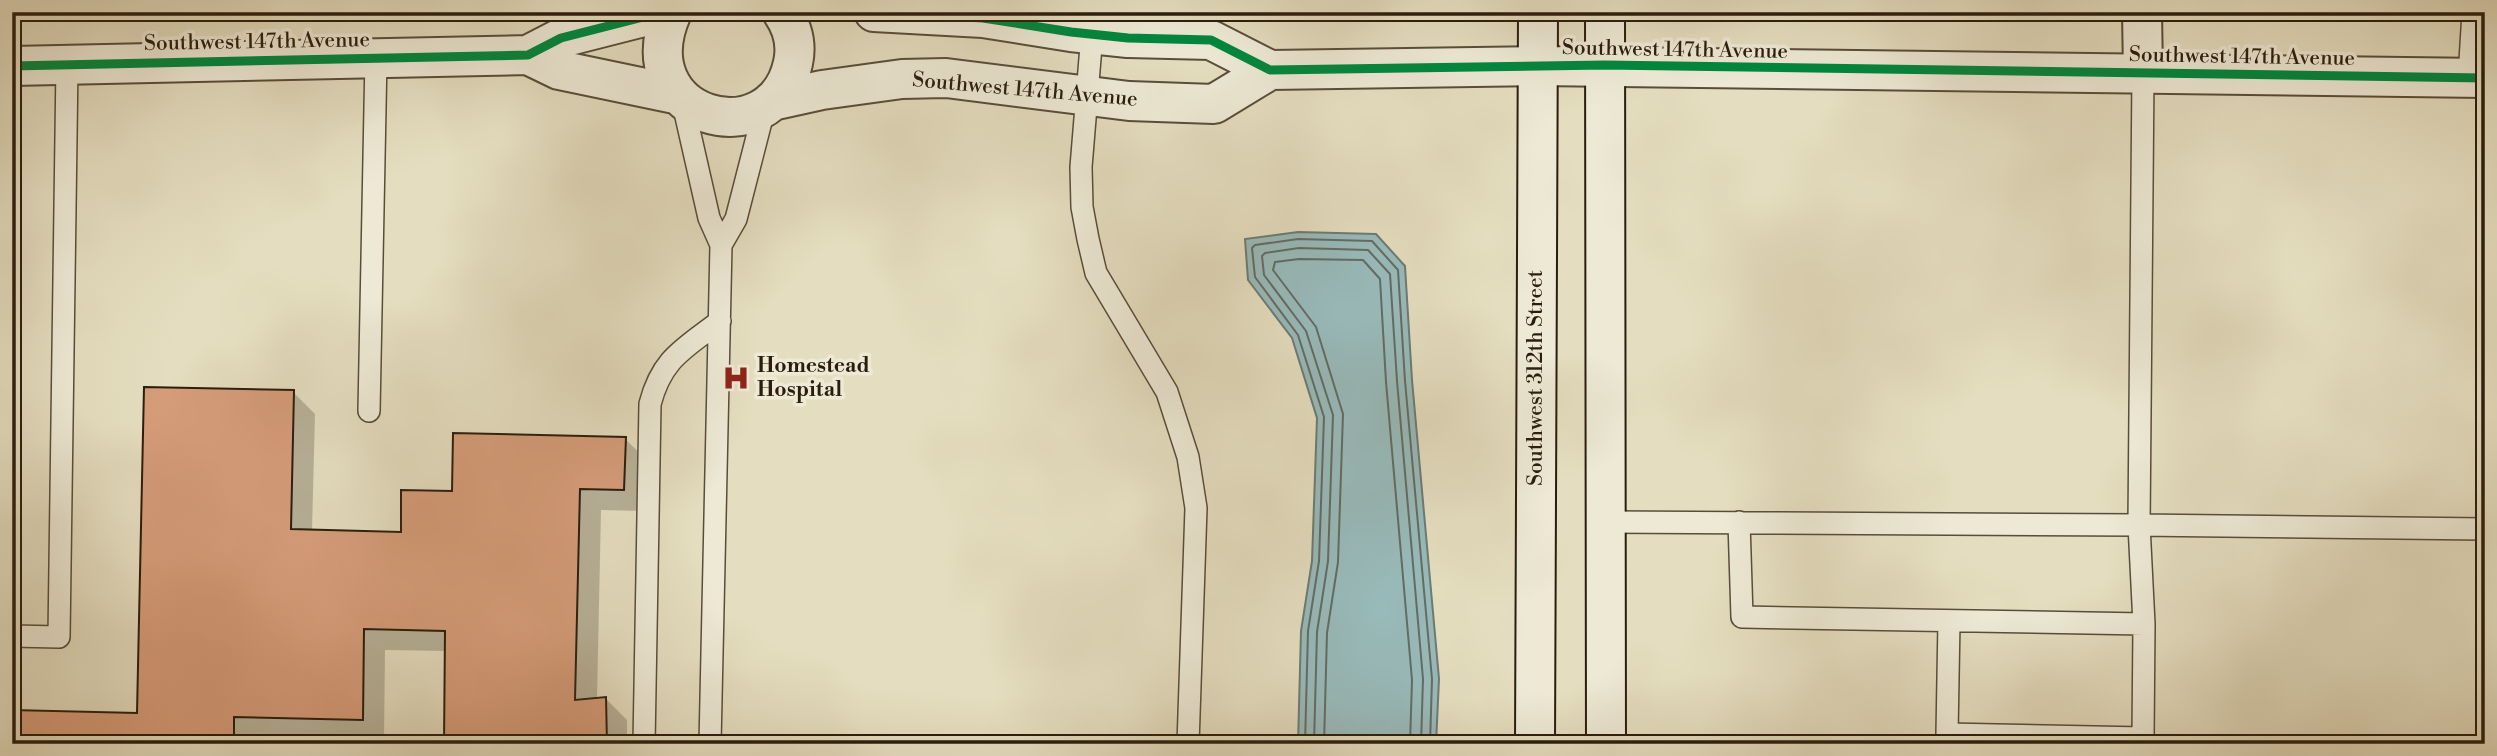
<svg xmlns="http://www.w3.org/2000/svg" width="2497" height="756" font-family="'Libre Bodoni',serif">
<rect width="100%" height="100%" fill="#e4ddbf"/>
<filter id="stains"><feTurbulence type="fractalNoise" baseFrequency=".00286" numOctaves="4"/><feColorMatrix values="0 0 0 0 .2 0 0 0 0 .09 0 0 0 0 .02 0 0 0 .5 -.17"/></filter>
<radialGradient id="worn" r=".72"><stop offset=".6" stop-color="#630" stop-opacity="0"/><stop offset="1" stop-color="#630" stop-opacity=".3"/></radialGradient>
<path fill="#98baba" stroke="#6c7b75" stroke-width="2" d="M1298,232L1376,234L1405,266L1412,380L1439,679L1436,744H1298L1301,631L1312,561L1317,418L1292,338L1248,280L1245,239Z"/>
<path fill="#0003" d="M293,392L315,414L312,532L402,534L454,493L625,439L647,460L645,511L601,510L597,699H606L627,720V744H446L447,651L385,650L384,741L255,738V744H12L138,715Z"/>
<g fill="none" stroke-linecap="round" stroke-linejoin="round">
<path stroke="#626c64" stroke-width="2" d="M1305,744L1308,631L1319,561L1324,417L1298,335L1255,277L1252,248L1255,245L1298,239L1372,241L1398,270L1405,381L1432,679L1430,744
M1314,744L1317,632L1328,561L1333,415L1306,331L1264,275L1262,256L1265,253L1299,248L1368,250L1390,274L1397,381L1423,679L1421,744
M1324,744L1327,633L1338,562L1343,414L1316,327L1273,270L1275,262L1299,259L1363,260L1380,279L1386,382L1412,680L1410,744"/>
</g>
<path fill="#d59c79" stroke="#2b1d0d" stroke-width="2" d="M144,387L294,390L291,529L401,532V490L452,491L453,433L626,437L624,490L580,489L575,700L606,697L607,744H444L445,631L364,629L363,720L234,717V744H12V710L137,713Z"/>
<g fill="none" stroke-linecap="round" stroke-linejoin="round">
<defs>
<path id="service" d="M1092,34L1081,167L1082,207L1088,239L1096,273L1167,392L1188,457L1196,508L1188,744
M2469,78L2473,12
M682,99L709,218L721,245L710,744
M721,245L736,219L765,106
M369,411L376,57
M1606,522L2139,525L2143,73
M1739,522L1742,617L2144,624L2139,525L2485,529
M1949,621L1947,734L2143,738L2144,624
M12,636L59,637L67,65
M644,744L650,404C662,358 684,349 720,321"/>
<path id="minor" d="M672,12C625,119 773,158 793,63C797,45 793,28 782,12
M874,12L983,18L1071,32L1128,38L1211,40L1270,70L1537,66
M2142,12L2143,73
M528,55L559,70L679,95
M12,66L528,55L561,38L663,12
M772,101L822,90L902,79L946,78L1129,101L1214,104L1270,70"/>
<path id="tertiary" d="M1537,66L2485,78"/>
<path id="secondary" d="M1605,12L1606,744
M1535,744L1538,12"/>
</defs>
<use href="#service" stroke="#594d3a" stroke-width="24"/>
<use href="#minor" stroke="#594d3a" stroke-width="42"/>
<use href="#tertiary" stroke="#594d3a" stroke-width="42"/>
<use href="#secondary" stroke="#2b1d0d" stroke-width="42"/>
<use href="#service" stroke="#ede9d5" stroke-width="21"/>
<use href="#minor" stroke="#ede9d5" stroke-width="38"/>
<use href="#tertiary" stroke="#ede9d5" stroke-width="38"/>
<use href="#secondary" stroke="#ede9d5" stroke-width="38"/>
<defs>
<path id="cycleway" d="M874,12L983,18L1071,32L1128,38L1211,40L1270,70L1605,65L2485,78
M12,66L528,55L561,38L663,12"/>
</defs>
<use href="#cycleway" stroke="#ede9d5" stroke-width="13"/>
<use href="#cycleway" stroke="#00873e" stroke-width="9"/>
</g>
<defs>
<symbol id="hospital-bare" viewBox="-9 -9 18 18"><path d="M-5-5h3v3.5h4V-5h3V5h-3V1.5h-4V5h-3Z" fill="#8f2418" stroke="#ede9d5" stroke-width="2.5" paint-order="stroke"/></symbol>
</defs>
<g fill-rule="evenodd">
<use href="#hospital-bare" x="717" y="359" width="38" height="38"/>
</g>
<g text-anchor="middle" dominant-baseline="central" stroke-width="7" stroke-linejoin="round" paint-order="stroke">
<g font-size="21" fill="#2b1d0d" stroke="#ede9d5">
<text transform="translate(257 42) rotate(-1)">Southwest 147th Avenue</text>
<text transform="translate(1675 50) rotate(1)">Southwest 147th Avenue</text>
<text transform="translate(2242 57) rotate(1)">Southwest 147th Avenue</text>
<text transform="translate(1025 90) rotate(5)">Southwest 147th Avenue</text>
<text transform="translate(1536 378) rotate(-90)">Southwest 312th Street</text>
</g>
<g font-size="21" font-weight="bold" fill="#2b1d0d" stroke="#ede9d5" text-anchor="start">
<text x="757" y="366">Homestead<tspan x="757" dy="24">Hospital</tspan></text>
</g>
</g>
<rect width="2497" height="756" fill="none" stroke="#e4ddbf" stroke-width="42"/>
<rect x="14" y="14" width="2469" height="728" fill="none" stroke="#2b1d0d" stroke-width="3.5"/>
<rect x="21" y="21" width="2455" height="714" fill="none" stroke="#2b1d0d" stroke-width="2"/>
<rect width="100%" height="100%" filter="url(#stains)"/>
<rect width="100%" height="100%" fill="url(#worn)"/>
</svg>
